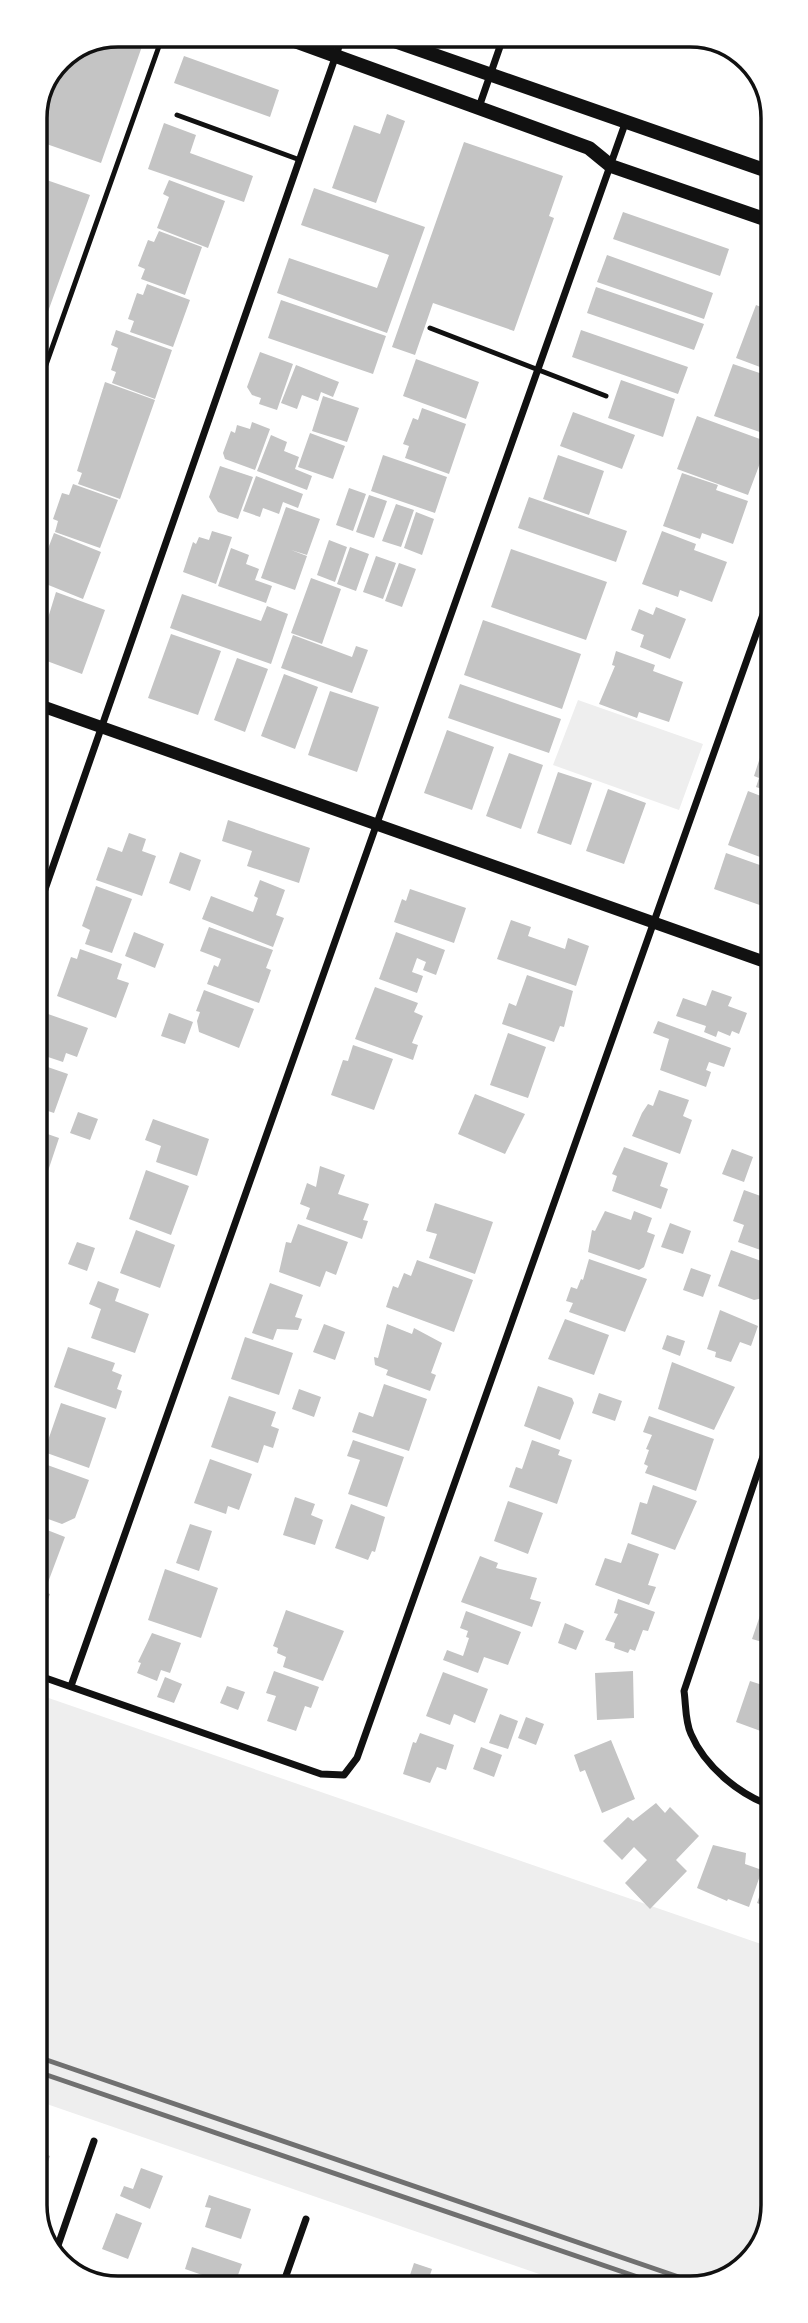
<svg xmlns="http://www.w3.org/2000/svg" width="808" height="2323" font-family="Merriweather,serif">
<rect width="100%" height="100%" fill="#fff"/>
<path fill="#eee" d="M578,700L703,744L679,810L553,765Z
M37,1694L773,1948V2205L755,2256L711,2285L574,2286L38,2101Z"/>
<path fill="#c4c4c4" d="M119,35H146L101,163L35,140L64,57Z
M184,56L279,90L270,117L174,83Z
M387,114L405,121L376,203L332,188L354,125L380,134Z
M164,123L196,135L190,153L253,176L244,202L148,169Z
M464,142L563,176L549,216L554,218L514,331L433,303L415,355L392,347Z
M35,176L90,195L36,345H35Z
M169,180L225,201L208,248L157,228L169,197L163,194Z
M314,188L425,227L387,333L277,293L289,258L377,288L389,255L301,225Z
M623,212L729,249L720,276L613,239Z
M159,231L202,247L185,295L141,279L145,269L138,266L148,240L154,242Z
M607,255L713,293L704,319L597,282Z
M147,284L190,300L173,347L130,332L134,321L128,319L137,293L143,295Z
M596,287L704,324L694,350L587,313Z
M281,300L386,336L373,374L268,338Z
M756,305L771,311V371L736,358Z
M116,330L172,350L155,399L112,383L116,372L111,370L118,348L111,345Z
M581,330L688,367L678,394L572,357Z
M260,352L293,364L277,410L259,404L261,398L252,395L247,387Z
M416,359L479,382L466,419L403,396Z
M733,364L771,377V436L714,416Z
M296,365L339,382L333,397L321,392L318,401L302,395L297,409L281,403Z
M621,380L675,399L663,437L608,418Z
M105,382L155,400L120,499L78,484L82,473L77,471Z
M323,396L359,408L347,442L312,431Z
M422,408L466,424L449,474L405,458L409,446L403,444L413,418L418,420Z
M573,412L635,435L622,469L560,446Z
M697,416L768,442L748,495L677,469Z
M252,422L270,429L255,470L225,459L223,453L231,431L235,433L237,425L250,429Z
M310,433L345,446L333,479L298,467Z
M271,435L287,442L284,451L299,457L295,469L312,476L307,490L257,471Z
M383,455L447,477L435,513L371,491Z
M558,455L604,471L589,515L543,499Z
M220,466L253,477L238,519L218,512L209,497Z
M682,473L718,485L716,490L748,501L733,544L702,533L700,539L663,526Z
M256,476L303,494L298,508L283,502L279,514L263,508L260,517L243,511Z
M73,484L118,500L100,548L55,532L58,521L53,519L62,493L69,495Z
M349,488L366,494L353,531L336,525Z
M369,495L387,501L374,538L356,532Z
M529,497L627,531L616,562L518,528Z
M396,504L414,510L401,547L382,541Z
M286,507L320,519L307,555L291,550L307,556L295,590L261,578Z
M416,512L434,519L422,555L404,548Z
M212,531L232,537L216,584L183,572L193,542L196,544L199,537L209,540Z
M662,531L696,544L694,550L727,562L712,602L680,590L678,597L642,584Z
M54,533L101,552L83,599L36,580Z
M329,540L347,547L335,582L317,575Z
M350,547L369,554L356,591L337,584Z
M231,548L249,555L246,564L259,569L255,580L272,586L266,603L218,586Z
M511,549L607,582L586,640L491,607Z
M376,556L396,563L383,599L363,592Z
M399,563L416,569L402,607L385,601Z
M311,578L341,589L322,644L291,633Z
M36,585L44,588L36,610Z
M56,592L105,610L82,674L36,657Z
M182,594L261,621L267,606L288,614L271,664L170,628Z
M656,607L686,619L670,659L640,647L644,635L631,630L639,609L653,615Z
M483,620L581,654L562,709L464,675Z
M171,634L221,651L198,715L148,698Z
M293,635L352,657L356,646L368,650L352,693L281,668Z
M616,651L655,665L653,671L683,682L669,722L639,712L637,718L599,704L615,666L612,665Z
M237,658L268,669L245,732L214,720Z
M284,674L318,687L295,749L261,736Z
M460,684L561,719L549,753L448,718Z
M330,691L379,707L357,772L308,755Z
M447,730L494,747L472,810L424,793Z
M766,739L771,741V792L756,787L759,778L754,776Z
M509,753L543,765L521,829L486,816Z
M558,772L592,783L571,845L537,833Z
M608,789L646,803L624,864L586,851Z
M748,791L771,800V861L728,845Z
M228,820L310,848L299,883L247,866L252,851L222,841Z
M129,833L146,839L142,851L156,856L142,896L96,880L108,847L122,852Z
M180,852L201,860L190,891L169,883Z
M726,853L771,869V909L714,889Z
M260,880L285,890L276,915L284,918L273,947L202,919L211,896L253,912L258,898L254,896Z
M96,886L132,899L112,953L85,944L90,930L82,926Z
M410,889L466,908L454,943L394,922L402,899L406,901Z
M511,920L531,927L528,936L565,949L568,938L589,946L576,986L497,959Z
M209,927L273,950L266,968L271,970L259,1003L207,984L214,965L218,967L221,959L200,951Z
M134,932L164,944L155,968L125,956Z
M396,932L445,950L436,975L423,970L426,962L417,958L412,972L423,976L417,993L379,979Z
M80,949L122,964L117,979L129,983L116,1018L57,996L71,957L77,959Z
M527,975L573,991L564,1027L560,1026L554,1042L502,1024L509,1003L516,1006Z
M375,987L418,1003L414,1012L423,1016L412,1043L418,1045L413,1060L355,1039Z
M204,990L254,1009L239,1048L199,1032L197,1021L200,1012L196,1011Z
M712,990L732,997L728,1006L747,1013L739,1034L732,1031L730,1036L718,1031L716,1037L704,1032L706,1026L676,1016L683,998L706,1006Z
M169,1013L193,1022L185,1044L161,1036Z
M48,1014L88,1028L77,1057L66,1053L63,1062L36,1053Z
M658,1021L731,1048L724,1067L709,1062L706,1070L711,1072L706,1087L660,1070L669,1039L653,1033Z
M771,1032L772,1061L762,1057Z
M508,1033L546,1047L528,1098L490,1085Z
M353,1045L393,1059L374,1110L331,1095L343,1060L348,1061Z
M36,1063L68,1074L54,1113L36,1107Z
M659,1090L689,1100L683,1116L692,1120L680,1154L632,1136L642,1113L648,1104L653,1106Z
M475,1094L525,1114L505,1154L458,1134Z
M768,1103L772,1104V1124L762,1120Z
M78,1112L98,1119L90,1140L70,1133Z
M153,1119L209,1139L197,1176L156,1162L161,1146L145,1140Z
M767,1128L772,1129V1173L761,1170L767,1152L760,1149Z
M36,1130L59,1138L43,1186L36,1184Z
M624,1147L668,1163L660,1186L668,1189L661,1209L612,1191L617,1176L612,1174Z
M732,1149L753,1157L744,1182L722,1174Z
M320,1166L345,1175L338,1194L369,1204L363,1220L368,1221L362,1239L306,1219L310,1208L300,1204L307,1183L316,1187Z
M146,1170L189,1186L171,1235L129,1219Z
M744,1190L772,1200V1254L738,1242L744,1225L733,1221Z
M435,1203L493,1222L475,1274L429,1258L437,1234L426,1231Z
M605,1211L631,1220L634,1211L652,1218L647,1232L655,1235L644,1267L639,1270L588,1252L592,1230L595,1231Z
M670,1223L691,1231L683,1254L661,1247Z
M298,1224L348,1242L336,1275L326,1271L320,1287L279,1272L286,1242L291,1243Z
M136,1230L175,1245L160,1288L120,1273Z
M77,1242L95,1248L87,1271L68,1264Z
M731,1250L772,1265V1281L770,1287L765,1285L763,1298L754,1300L718,1286Z
M589,1259L647,1279L625,1332L569,1312L573,1303L566,1301L571,1287L577,1289L581,1279L583,1280Z
M417,1260L473,1280L454,1332L386,1307L393,1286L398,1288L404,1273L411,1276Z
M691,1268L711,1275L703,1297L683,1290Z
M98,1281L119,1289L115,1301L149,1314L135,1353L91,1338L101,1309L89,1304Z
M270,1283L303,1295L295,1317L302,1319L298,1330L277,1329L273,1340L252,1333Z
M720,1310L758,1326L751,1346L740,1342L731,1362L715,1357L716,1352L707,1349Z
M565,1319L609,1335L594,1375L548,1359Z
M324,1324L345,1332L335,1360L313,1352Z
M387,1324L412,1334L414,1328L442,1343L431,1373L436,1375L430,1391L386,1375L388,1370L375,1365L374,1357L378,1358Z
M667,1335L685,1341L680,1356L662,1349Z
M245,1337L293,1353L279,1395L231,1379Z
M68,1347L115,1363L112,1371L122,1375L117,1389L122,1391L116,1409L54,1387Z
M672,1362L735,1387L714,1430L658,1409Z
M384,1384L427,1399L409,1451L352,1432L359,1412L373,1417Z
M538,1386L572,1398L574,1403L560,1440L524,1426Z
M299,1389L321,1397L314,1417L292,1409Z
M599,1393L622,1401L615,1421L592,1413Z
M229,1396L276,1412L271,1426L279,1429L273,1448L264,1445L258,1463L211,1447Z
M61,1403L106,1418L89,1468L44,1452Z
M649,1416L714,1439L696,1491L645,1473L648,1466L644,1464L649,1450L646,1449L652,1435L643,1432Z
M353,1440L404,1457L387,1507L348,1494L360,1460L347,1456Z
M532,1440L560,1450L558,1455L572,1460L557,1504L509,1487L516,1467L522,1469Z
M210,1459L252,1474L239,1510L228,1506L226,1514L194,1503Z
M39,1462L89,1480L75,1518L62,1524L37,1515Z
M653,1485L697,1501L675,1550L631,1534L640,1502L647,1504Z
M295,1497L315,1504L311,1515L323,1520L315,1545L283,1535Z
M508,1501L543,1513L528,1554L494,1541Z
M351,1504L385,1517L375,1552L372,1551L368,1560L335,1548Z
M190,1524L212,1531L199,1571L176,1563Z
M37,1526L65,1537L47,1585L37,1581Z
M628,1543L659,1554L648,1585L656,1587L649,1605L595,1585L605,1558L621,1563Z
M480,1556L498,1563L496,1568L537,1578L530,1599L541,1602L532,1627L461,1602Z
M165,1569L218,1588L201,1638L148,1620Z
M37,1589L50,1594L37,1630Z
M766,1598L772,1600V1645L752,1639Z
M618,1599L655,1612L648,1631L643,1630L635,1651L630,1649L628,1653L614,1648L615,1643L605,1640L618,1614L614,1613Z
M286,1610L344,1631L323,1681L283,1667L286,1657L277,1653L278,1648L273,1646Z
M466,1611L521,1632L508,1665L484,1657L478,1673L443,1660L447,1650L463,1656L469,1638L466,1637L468,1631L460,1628Z
M565,1623L584,1631L576,1650L558,1643Z
M152,1633L181,1643L170,1673L161,1670L157,1681L137,1673L141,1663L138,1662Z
M274,1671L319,1687L311,1708L305,1706L296,1731L267,1721L276,1696L266,1693Z
M633,1671L634,1718L597,1720L595,1673Z
M443,1672L488,1689L475,1723L454,1714L450,1725L426,1716Z
M165,1677L182,1684L174,1703L157,1697Z
M750,1681L772,1688L769,1734L736,1722Z
M227,1686L245,1692L238,1710L220,1703Z
M500,1714L518,1721L508,1749L489,1743Z
M526,1717L544,1724L536,1745L518,1738Z
M420,1733L454,1745L446,1770L437,1767L430,1783L403,1774L413,1742L416,1743Z
M611,1740L635,1799L602,1813L585,1770L580,1772L574,1755Z
M481,1747L502,1755L494,1777L473,1769Z
M656,1803L665,1813L670,1807L699,1836L676,1860L687,1871L650,1909L625,1883L647,1860L634,1847L622,1860L603,1841L628,1817L633,1821Z
M713,1845L746,1853L745,1864L762,1870L749,1907L728,1899L727,1901L697,1888Z
M772,1862H773V1909L757,1903Z
M38,2134L48,2138L43,2153L50,2156L44,2173L38,2171Z
M141,2168L163,2176L150,2209L120,2196L124,2186L133,2189Z
M209,2195L251,2209L241,2239L205,2227L211,2208L205,2207Z
M116,2213L142,2223L128,2259L102,2249Z
M192,2247L242,2264L234,2286L185,2269Z
M414,2263L432,2269L427,2284L409,2278Z
M439,2275L470,2286H435Z
M328,2280L347,2286V2287H325Z"/>
<g fill="none" stroke-linecap="round" stroke-linejoin="round">
<path stroke="#111" stroke-width="5" d="M177,115L300,160
M430,328L606,396
M36,393L163,35"/>
<path stroke="#111" stroke-width="7" d="M479,107L504,35
M36,915L343,35
M772,1430L684,1691C686,1704 685,1722 691,1734C705,1767 740,1795 772,1806
M37,1675L321,1774L344,1775L357,1758L771,592
M71,1686L626,121
M55,2254L94,2141
M282,2287L306,2219"/>
<path stroke="#111" stroke-width="12" d="M36,704L771,964"/>
<path stroke="#111" stroke-width="14" d="M278,35L589,148L611,166L770,221
M377,35L770,172"/>
<path stroke="#707070" stroke-width="5" d="M38,2057L702,2285
M38,2072L661,2285"/>
</g>
<path d="M0 0H808V2323H0ZM118 47H690A71 71 0 0 1 761 118V2205A71 71 0 0 1 690 2276H118A71 71 0 0 1 47 2205V118A71 71 0 0 1 118 47Z" fill="#fff" fill-rule="evenodd"/>
<path fill="none" stroke="#111" stroke-width="3.5" d="M118 47H690A71 71 0 0 1 761 118V2205A71 71 0 0 1 690 2276H118A71 71 0 0 1 47 2205V118A71 71 0 0 1 118 47Z"/>
</svg>
